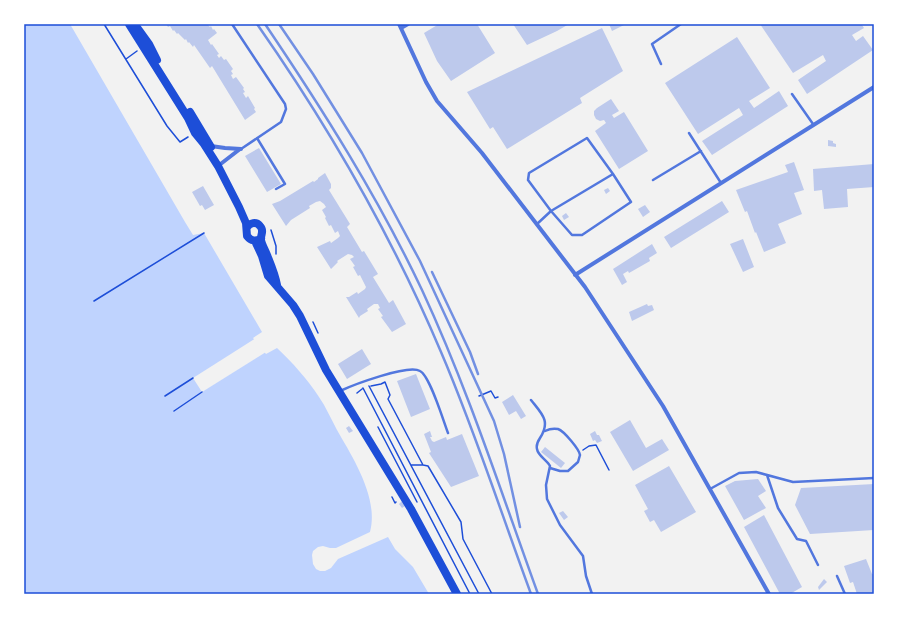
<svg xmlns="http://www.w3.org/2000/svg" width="898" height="618" font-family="'Fira Sans',sans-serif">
<rect width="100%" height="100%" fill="#f2f2f2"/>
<path fill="#bfd3fe" d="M24,24H70L185,222L193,235L204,233L262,332L253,338L266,354L277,348C293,363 307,379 319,397C326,407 331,419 337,430C353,458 379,498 370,532L336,548H330L323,546L318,547L313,551L312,555L313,564L316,569L320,571H325L331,568L338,559L388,537L395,549L413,567L429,594H24Z"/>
<path fill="#f2f2f2" d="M256,338L266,352L202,392L193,378Z"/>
<path fill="#bdc9ec" d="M166,24H207L210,27L211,26L213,30L214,29L217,33L208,40L211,45L212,44L219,54L217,55L219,58L221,56L224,60L226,59L233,69L231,71L233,74L231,75L233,79L236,77L244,88L243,89L245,92L243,93L246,98L248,96L255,108L254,109L256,112L245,120L212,66L210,68L194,45L193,47L189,42L188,43L186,39L185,40L178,33L177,34L174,30L173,31L170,26L168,27Z
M439,24H477L495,53L451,81L437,61L424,33Z
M513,24H569L557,31L527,45Z
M609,24H626L612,31Z
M760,24H864L862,25L864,28L852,35L856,41L863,36L873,50L807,94L798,80L826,61L823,55L793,73Z
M602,28L623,71L580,98L582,103L507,149L493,127L490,129L467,92Z
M737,37L770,88L749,101L754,108L779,91L788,106L712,155L702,141L743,115L739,108L698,134L665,83Z
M611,99L619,111L612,115L614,118L624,112L648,151L619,169L595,131L606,123L604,120L600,121L596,119L594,115V111L597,108Z
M828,140L833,141V143L836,144V147L828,146Z
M259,148L281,184L267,192L245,156Z
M794,162L804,190L794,193L802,214L778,224L786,243L764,252L756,232L755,233L747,211L745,212L736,190L788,172L785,165Z
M874,164V187L847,189L848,207L824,209L822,190L814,191L813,169Z
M325,173L331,184V188L329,190L350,224L347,227L362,252L364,251L378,274L373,277L389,303L393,300L406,324L392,332L381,317L383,316L378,309L380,308L378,304H374L367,309L368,311L360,316L359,318L346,297H349L357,292L358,294L365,289L366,287L360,275L358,276L353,267L355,266L350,259L354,257L352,255L348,254L337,261L338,262L331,269L317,247L330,241L331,243L338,238L340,236L338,231L335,233L331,225L329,226L325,218L326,217L322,210L326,207L324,204L320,201L316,202L309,206L310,208L291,220L286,226L272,204L280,201L313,181L314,182L318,179V178Z
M203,186L214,205L205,210L202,205L200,206L192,192Z
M608,188L610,191L606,194L604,190Z
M722,201L729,212L671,248L664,237Z
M645,205L650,212L643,217L638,209Z
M566,213L569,217L564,220L562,216Z
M743,239L754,267L743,272L730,244Z
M652,244L657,253L649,258L650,261L629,273L628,271L623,274L627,282L622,285L613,269Z
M647,304L648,306L652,305L654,310L632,321L629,312Z
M362,349L371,364L347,379L338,364Z
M416,374L430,409L411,417L397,381Z
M513,395L526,416L521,419L516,411L509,415L502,402Z
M630,420L646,448L662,439L669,450L633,471L610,432Z
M349,426L353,431L349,433L346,428Z
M430,431L432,437H430L432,441L434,442L446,437L447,440L462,434L479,476L451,487L429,453L431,452L424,434Z
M595,431L597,435H599L602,441L597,443L595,440L593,441L590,434Z
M545,447L565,463L561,468L541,452Z
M669,466L696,512L661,532L654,520L650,522L644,511L648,509L635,485Z
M758,479L766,491L758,496L766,508L744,520L725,486L735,481Z
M874,484V530L810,534L795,505L801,488Z
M402,501L405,506L402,508L399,504Z
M563,511L568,517L564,520L559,513Z
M764,515L802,587L790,594H780L744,527Z
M866,559L872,574H874V594H857L853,582L850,583L844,566Z
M824,579L827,582L819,590L818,587Z"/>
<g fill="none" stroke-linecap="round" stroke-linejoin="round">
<path stroke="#1d4ed8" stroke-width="1.5" d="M104,24L167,126L180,142L188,137
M126,59L137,51
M271,230L276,246V254
M94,301L204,233
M313,322L318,333
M369,386L479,594
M371,386L381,384L385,382L390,395L388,399L423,465L428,466L461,522L463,539L492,594
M363,388L470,594
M357,393L362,389
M165,396L193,378
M479,396L491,391L495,398L498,397
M174,411L202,392
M378,427L417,502
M583,450L589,446L596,445L609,470
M411,465H423
M392,497L395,503L396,502"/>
<path stroke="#5277de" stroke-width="2.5" d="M232,24L285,104L286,109L281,122L241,149
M661,64L652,44L681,24
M792,94L813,124
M689,133L721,183
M257,138L285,184L276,189
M653,180L701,151
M537,224L551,211L613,174L587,138L529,173L528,180L551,211L572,235H582L631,202L613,174
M340,391C353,385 408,364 420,371C430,376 443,420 448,433
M531,400C542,414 551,421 540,438C538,441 536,445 537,449C538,456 547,460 550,466L546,485L547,499L560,525L583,556L586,576L592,594
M545,431C549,429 553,428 558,429C564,431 579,449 580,455L578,462L568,471H560L550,468
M767,475L778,508L797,539L806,541L818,565
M710,489L739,473L756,472L793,482L874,478
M837,576L845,594"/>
<path stroke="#5277de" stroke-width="4" d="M399,24L426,82L437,101L482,153L585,287L663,406L769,594
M401,28L408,24
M211,146L225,148L241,149
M218,166L240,149
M575,275L874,87"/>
<path stroke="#1d4ed8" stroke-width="8" d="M129,24L188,118L195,133L204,144L218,166L239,207L246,223L247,236C251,241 256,242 261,238
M136,26L149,44L157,60
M190,112L211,147
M247,227C250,223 256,221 260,226C265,231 260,235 261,240C262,245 265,250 267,255C271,265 275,274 277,285
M255,241L262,256L268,276L293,305L300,316L326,370L411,509L457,594"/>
<path stroke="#7290e2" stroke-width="2.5" d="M257,24C329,127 392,236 441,352C475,431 501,513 531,594
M265,24C323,110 378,197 422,290C468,389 501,492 538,594
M279,24L313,74L362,153L420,261L494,421L504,454L520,527
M432,272L470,352L478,374"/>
</g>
<rect width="898" height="618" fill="none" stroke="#ffffff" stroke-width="50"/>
<rect x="25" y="25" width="848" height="568" fill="none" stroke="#1d4ed8" stroke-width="1.5"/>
</svg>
